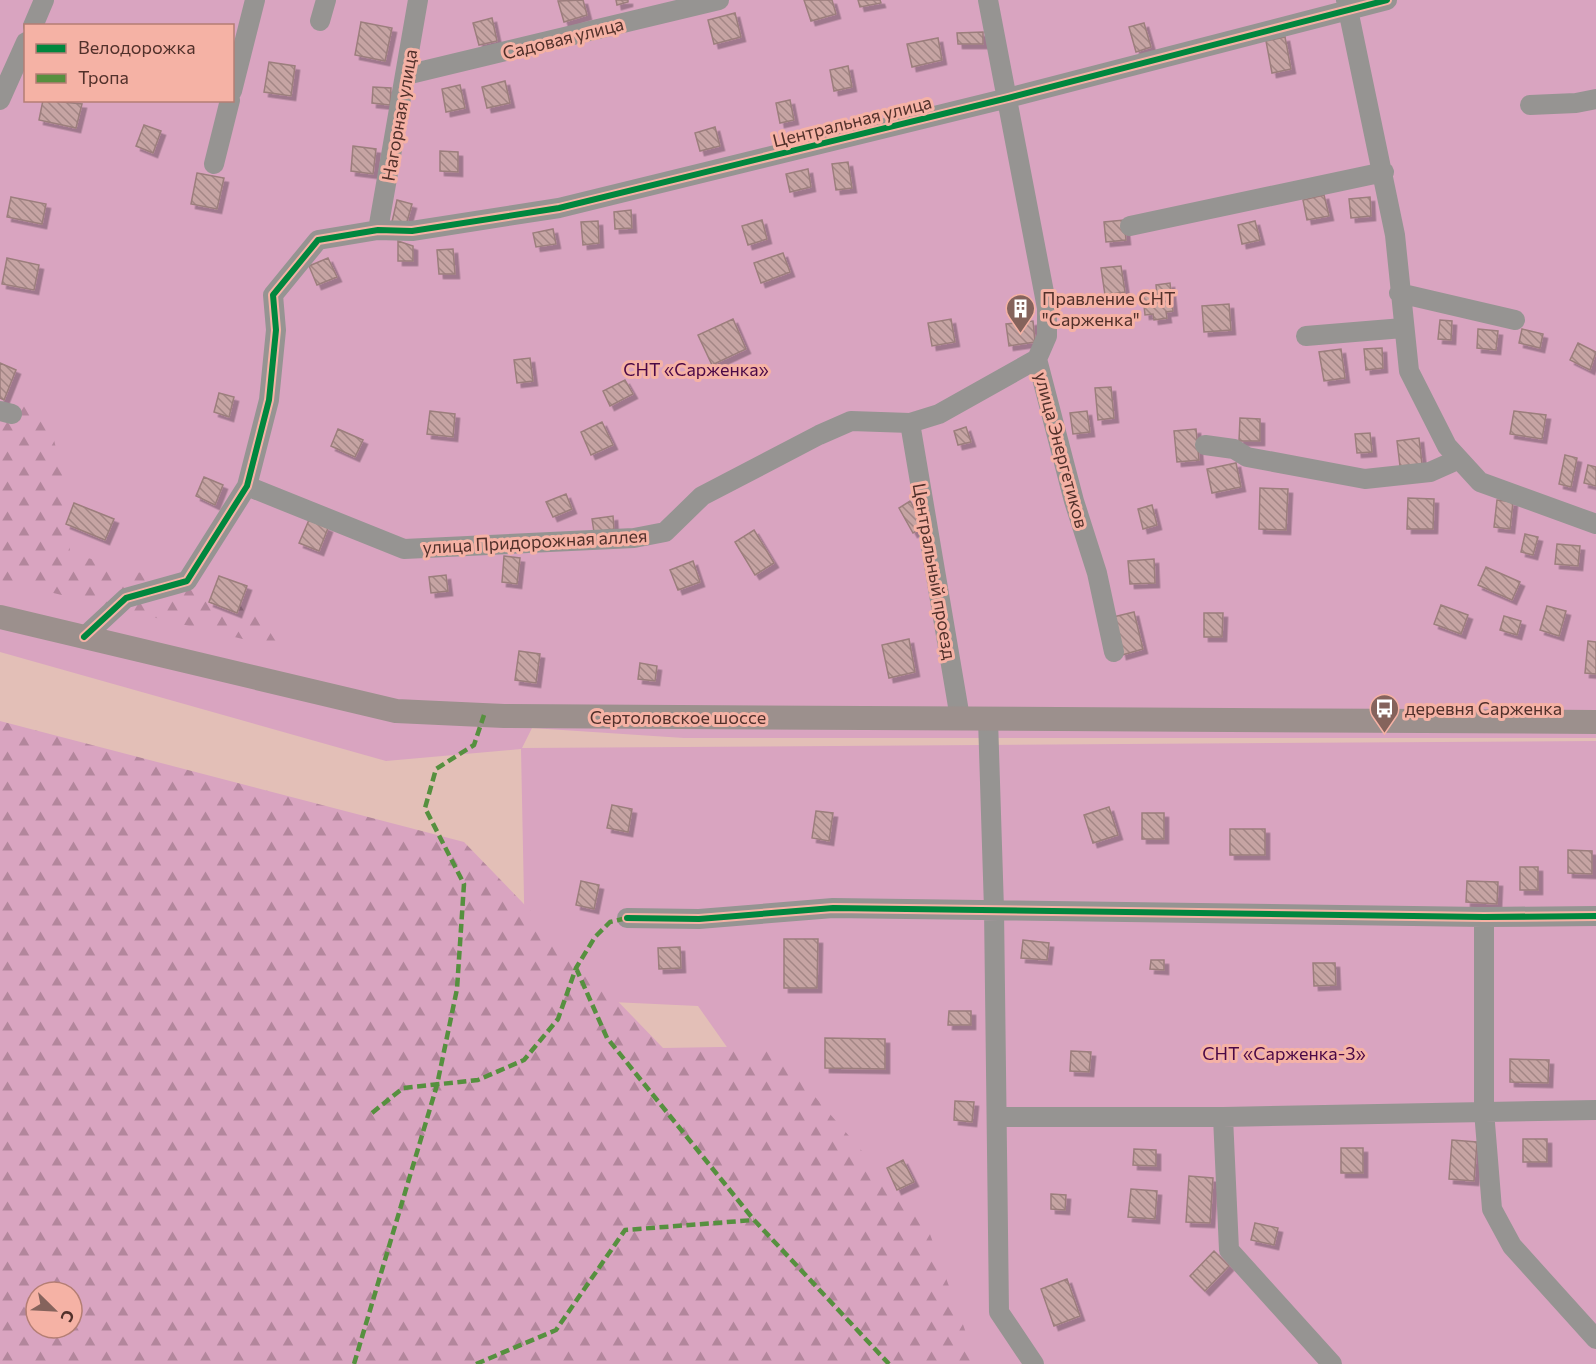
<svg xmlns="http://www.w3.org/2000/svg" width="1596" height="1364" font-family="Commissioner,sans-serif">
<defs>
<pattern id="forest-firs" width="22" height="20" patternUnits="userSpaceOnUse" patternTransform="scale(1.5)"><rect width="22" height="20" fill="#d9a4c0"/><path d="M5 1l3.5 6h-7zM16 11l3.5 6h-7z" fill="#b3869c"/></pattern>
<pattern id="building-back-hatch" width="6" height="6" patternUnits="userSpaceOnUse" patternTransform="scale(1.5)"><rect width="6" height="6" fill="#c6a4a3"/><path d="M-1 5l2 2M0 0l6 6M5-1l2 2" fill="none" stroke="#a38685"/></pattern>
<filter id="shadow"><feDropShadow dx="4.5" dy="4.5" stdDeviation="0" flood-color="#0004"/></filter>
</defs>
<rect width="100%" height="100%" fill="#e3bfb7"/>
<path fill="#d9a4c0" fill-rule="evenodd" d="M0,0H1596V738H684L532,728L522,748L1596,741V1364H950L698,1006L526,998L521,749L386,761L0,652ZM26,26H232V100H26Z"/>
<path fill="url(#forest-firs)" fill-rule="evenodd" d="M0,402L45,403L65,485L70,553L252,604L280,648L0,580Z
M0,721L464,842L663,1048L771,1046L927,1226L969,1341L982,1364H0ZM36,1292H72V1328H36Z"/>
<path fill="url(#building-back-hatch)" stroke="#9c7e7d" stroke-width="1.5" filter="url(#shadow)" d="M583,0L587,15L564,22L558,1Z
M616,0H628V2L617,5Z
M804,0H832L836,14L811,21Z
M858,0H880L881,3L860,7Z
M735,13L741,37L714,44L708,20Z
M492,18L497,41L479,45L473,23Z
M361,22L392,28L385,61L355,55Z
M1144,23L1151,47L1136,52L1129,27Z
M983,32V44H958L957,33Z
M1285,37L1291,69L1272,73L1266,41Z
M938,38L942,60L912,67L907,44Z
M269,62L295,66L291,96L264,92Z
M848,66L852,87L834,91L830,70Z
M505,81L510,103L487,108L482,87Z
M460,85L465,108L446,112L442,89Z
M373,87L391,88L390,105L372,103Z
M43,100L82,104L76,128L39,120Z
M790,100L794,120L780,123L776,103Z
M144,125L161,131L153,153L136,146Z
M715,127L720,146L700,151L695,133Z
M353,146L376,149L373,174L351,171Z
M440,151L458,152V172L440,171Z
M848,162L852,188L836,190L832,164Z
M808,169L811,187L790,192L786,174Z
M197,173L224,178L217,209L191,204Z
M1324,195L1329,216L1307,220L1303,200Z
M11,197L46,204L42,224L7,217Z
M1370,197L1371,216L1351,218L1349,199Z
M397,200L412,204L406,225L392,222Z
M631,210L632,228L615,229L614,212Z
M762,220L767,239L748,245L742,226Z
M1124,220L1126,240L1106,242L1104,222Z
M598,221L599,243L583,245L581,222Z
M1255,221L1260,240L1242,244L1238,225Z
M553,229L556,244L536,247L533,233Z
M398,241L413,246V261H398Z
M453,249L455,274H439L437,250Z
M783,253L790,272L761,283L754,263Z
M7,258L39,265L34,290L2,284Z
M328,258L337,277L317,285L309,266Z
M1121,266L1125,292L1105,295L1101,268Z
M1170,283L1173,311L1166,312L1167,318L1154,320L1153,314L1145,315L1143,296L1157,295L1156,285Z
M1229,304L1231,330L1204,332L1202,306Z
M733,319L746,349L712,365L698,335Z
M951,319L955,342L932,346L928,323Z
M1440,320L1452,321L1451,340L1438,339Z
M1033,321L1035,342L1009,346L1006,324Z
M1478,329L1498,331L1496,350L1477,348Z
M1522,329L1543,334L1540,348L1519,343Z
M1578,343L1596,352L1590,370L1570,360Z
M1382,348L1383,368L1366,370L1364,349Z
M1341,349L1345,378L1324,381L1319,352Z
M530,358L533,381L517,383L514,360Z
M0,363L16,370L4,400L0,398Z
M625,380L633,394L610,406L603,391Z
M1111,387L1114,418L1098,420L1095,388Z
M219,393L234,397L229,417L214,412Z
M430,411L455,414L453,437L427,434Z
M1087,411L1090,432L1073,434L1070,413Z
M1514,411L1546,415L1542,439L1510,434Z
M1240,418L1260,419V441H1239Z
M602,422L613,445L591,455L581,432Z
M966,427L971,442L958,445L954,431Z
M338,429L363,440L355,457L331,446Z
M1196,429L1199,460L1177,462L1174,431Z
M1370,433L1372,452L1357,453L1355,434Z
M1419,438L1422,464L1400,466L1397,441Z
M1565,455L1577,458L1571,487L1559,484Z
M1236,463L1241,487L1212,493L1207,469Z
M1588,465L1596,467V486L1584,483Z
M204,477L223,485L215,505L196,496Z
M1260,488L1288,489L1286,530L1259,529Z
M566,494L572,509L553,517L546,502Z
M1408,498L1434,499L1433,529H1407Z
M1497,500L1513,502L1510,529L1494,527Z
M910,501L925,526L913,533L899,508Z
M74,503L114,519L105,540L66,524Z
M1152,505L1157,525L1143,529L1138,509Z
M613,516L614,529L594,532L592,519Z
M309,520L328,528L319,551L299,543Z
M754,530L774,563L755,575L735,542Z
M1525,534L1538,537L1533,555L1521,552Z
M1557,544L1580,546L1578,566L1555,564Z
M504,556L520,558L517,584L502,582Z
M1154,559L1155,583L1130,584L1128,561Z
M693,561L700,582L678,590L670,570Z
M1486,567L1520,582L1512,600L1478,585Z
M446,575L448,591L431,593L429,577Z
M219,576L247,586L237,613L209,602Z
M1441,605L1468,615L1461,634L1434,624Z
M1547,606L1566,611L1559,636L1540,630Z
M1134,612L1143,649L1122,655L1113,617Z
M1204,613H1223L1222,637H1204Z
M1504,616L1521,621L1517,635L1500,630Z
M909,639L915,672L889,678L882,645Z
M1588,641L1596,642V674L1585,673Z
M519,651L540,654L536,683L515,680Z
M640,663L657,666L655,681L638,679Z
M612,805L632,809L628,832L607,828Z
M1109,807L1118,835L1093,843L1084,815Z
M816,811L833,813L829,841L812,838Z
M1142,813H1164V839H1142Z
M1230,829H1265V855H1230Z
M1568,850L1592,851V874L1568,873Z
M1520,867H1538V890H1520Z
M581,881L599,885L594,909L576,905Z
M1467,881L1498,882L1497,904L1466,902Z
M784,939H818L817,988H784Z
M1023,940L1049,943L1047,960L1021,958Z
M680,947L681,968L659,969L658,948Z
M1151,960H1164V970L1150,969Z
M1313,963H1335L1336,985L1314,986Z
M949,1011H971V1025H948Z
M825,1038L885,1039V1069L825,1068Z
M1071,1051L1091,1052L1089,1072L1070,1071Z
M1510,1059L1549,1060L1548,1083L1510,1082Z
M955,1101L974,1102L972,1122L954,1120Z
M1523,1139H1547V1162H1523Z
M1452,1140L1477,1142L1474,1181L1449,1179Z
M1341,1148H1363V1173H1341Z
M1134,1149L1156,1150V1166L1133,1165Z
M903,1160L914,1182L897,1190L887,1168Z
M1189,1176L1213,1178L1210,1223L1186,1222Z
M1131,1189L1157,1191L1155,1219L1128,1217Z
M1051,1194L1066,1195L1065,1210L1051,1209Z
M1255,1223L1278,1228L1274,1245L1251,1240Z
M1214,1251L1229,1266L1205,1291L1190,1276Z
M1067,1279L1080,1316L1054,1326L1041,1289Z"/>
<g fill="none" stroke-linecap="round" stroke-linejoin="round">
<path stroke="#969492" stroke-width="20" d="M988,0L1047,308V336L1037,359L1074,501L1097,573L1114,652
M1346,0L1395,235L1409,371L1447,446L1480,482L1596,524
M320,21L326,0
M33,26L44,0
M406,75L719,0
M232,91L255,0
M0,100L26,42
M1530,105L1576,103L1596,99
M214,164L230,100
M1130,226L1384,172
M378,230L418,0
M1399,293L1515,320
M1306,336L1403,328
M0,411L12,414
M910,423L960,718
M1205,445L1234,449L1247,457L1365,479L1430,472L1457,460
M247,486L404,549L634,538L665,532L702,496L819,435L851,421L910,423L939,414L1037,359
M84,637L126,598L187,581L247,486L269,400L276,330L273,295L318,240L378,230L412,231L559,208L1008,98L1387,0
M988,719L994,909L999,1312L1034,1364
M1484,917V1111L1492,1209L1512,1246L1596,1339
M627,918L699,919L833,908L1484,917L1596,916
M998,1117H1223L1596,1110
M1223,1117L1229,1250L1332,1364"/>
<path stroke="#9c908d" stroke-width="24" d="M0,617L396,711L504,716L1596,722"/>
<path stroke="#56903f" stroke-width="4.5" stroke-dasharray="9 4.5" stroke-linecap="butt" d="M576,968L607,1038L754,1220L889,1364
M372,1113L403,1088L478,1080L524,1060L558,1019L576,968L595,937L610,922L627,918
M354,1364L437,1085L457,989L464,884L425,808L436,769L474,745L484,715
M476,1364L556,1330L625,1230L754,1220"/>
<defs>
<path id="cycleway" d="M84,637L126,598L187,581L247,486L269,400L276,330L273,295L318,240L378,230L412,231L559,208L1008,98L1387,0
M627,918L699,919L833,908L1484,917L1596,916"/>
</defs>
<use href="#cycleway" stroke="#f5b2a5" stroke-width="10"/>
<use href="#cycleway" stroke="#00873e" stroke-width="6"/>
</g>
<defs>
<symbol id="building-pin" viewBox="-11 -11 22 30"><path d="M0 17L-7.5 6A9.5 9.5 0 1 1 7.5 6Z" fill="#85635c" stroke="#f5b2a5"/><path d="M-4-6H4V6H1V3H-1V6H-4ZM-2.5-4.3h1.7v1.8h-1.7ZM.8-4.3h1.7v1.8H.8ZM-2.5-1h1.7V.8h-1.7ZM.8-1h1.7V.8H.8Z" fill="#fff"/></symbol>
<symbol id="bus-pin" viewBox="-11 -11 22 30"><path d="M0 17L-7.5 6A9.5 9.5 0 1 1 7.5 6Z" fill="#85635c" stroke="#f5b2a5"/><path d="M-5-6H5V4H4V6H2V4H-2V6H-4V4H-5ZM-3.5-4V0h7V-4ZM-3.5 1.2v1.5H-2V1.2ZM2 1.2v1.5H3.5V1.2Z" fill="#fff"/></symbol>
</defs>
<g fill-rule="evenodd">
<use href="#building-pin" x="1004" y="292" width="33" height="45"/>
<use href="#bus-pin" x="1368" y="692" width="33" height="45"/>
</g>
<g text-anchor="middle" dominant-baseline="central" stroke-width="6" stroke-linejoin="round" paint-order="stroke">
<g font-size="18" fill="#52312b" stroke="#f5b2a5">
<text transform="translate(563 38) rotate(-14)">Садовая улица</text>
<text transform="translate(399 115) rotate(-80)">Нагорная улица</text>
<text transform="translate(852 121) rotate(-14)">Центральная улица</text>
<text transform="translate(1062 450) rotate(75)">улица Энергетиков</text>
<text transform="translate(535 541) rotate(-3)">улица Придорожная аллея</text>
<text transform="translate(935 571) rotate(80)">Центральный проезд</text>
<text x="678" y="717">Сертоловское шоссе</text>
</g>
<g font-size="18" fill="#52312b" stroke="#f5b2a5" text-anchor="start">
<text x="1042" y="298">Правление СНТ<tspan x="1042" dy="21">"Сарженка"</tspan></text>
<text x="1405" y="708">деревня Сарженка</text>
</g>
<g font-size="18" fill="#4a0846" stroke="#f5b2a5">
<text x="696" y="369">СНТ «Сарженка»</text>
<text x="1284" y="1053">СНТ «Сарженка-3»</text>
</g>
</g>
<rect x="24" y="24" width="210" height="78" fill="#f5b2a5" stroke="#b47e74" stroke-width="1.5"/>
<rect x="36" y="44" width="30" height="9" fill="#00873e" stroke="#b47e74" stroke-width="1.5"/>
<text x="78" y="54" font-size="18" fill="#52312b">Велодорожка</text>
<rect x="36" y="74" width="30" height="9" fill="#56903f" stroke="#b47e74" stroke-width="1.5"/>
<text x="78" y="84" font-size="18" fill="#52312b">Тропа</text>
<g transform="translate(54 1310) rotate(114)"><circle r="28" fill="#f5b2a5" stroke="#b47e74" stroke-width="1.5"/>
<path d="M0-4.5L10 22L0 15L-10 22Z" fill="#85635c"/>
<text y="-9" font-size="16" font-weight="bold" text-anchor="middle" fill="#52312b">С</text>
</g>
</svg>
